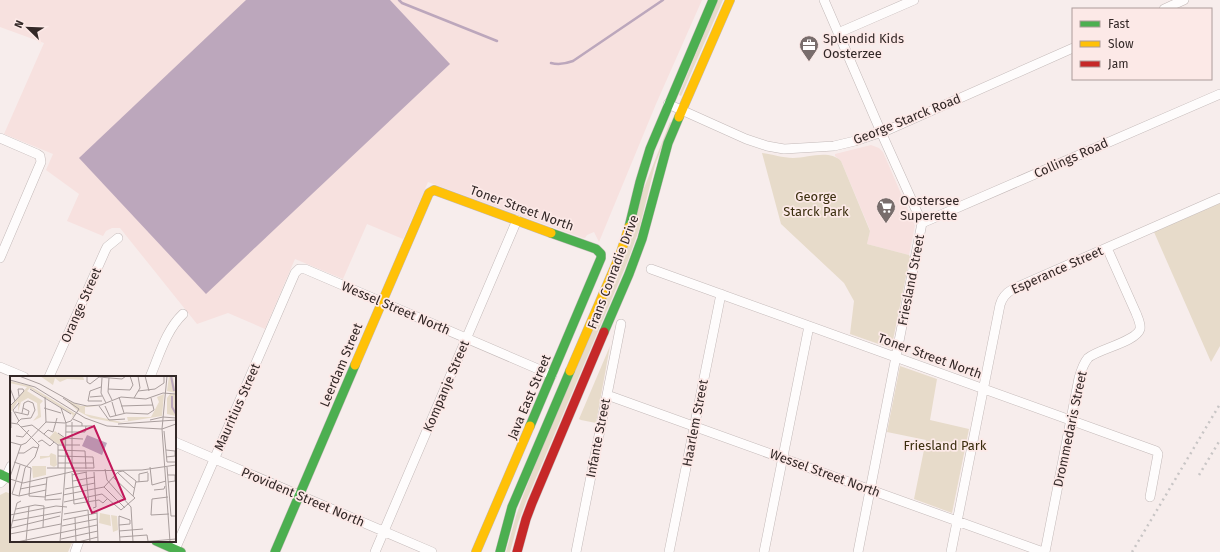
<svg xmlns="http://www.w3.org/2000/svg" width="1220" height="552" font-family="'Fira Sans',sans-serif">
<rect width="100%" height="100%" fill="#f7edec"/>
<path fill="#f7e1df" d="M0,0H702L656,104L599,242L594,232L587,235L585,238H583L428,182L403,239L367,224L343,279L295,259L265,329L228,313L197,324L120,228H112L106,231L103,236L67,221L79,194L46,170L53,154L4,134L44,43L0,27Z
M871,145L879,148L883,152L915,226L909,255L867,244L870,230L841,161L835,156V154Z"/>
<path fill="#e7dbca" d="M718,0H723L682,94L681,96L679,95Z
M670,122L671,123L655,165L639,230L627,263L527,499L518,523L510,552H506L516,516L523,496Z
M762,153C772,154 783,158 793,158C808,158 829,149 841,161L870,231L867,244L909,255L910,257L892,345L890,348L850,334L854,301L844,283L781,224Z
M1220,203V346L1211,362L1154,232Z
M610,346L596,423L581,420L579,419Z
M900,366L937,379L930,420L969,429L952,513L914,499L926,440L887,432Z
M6,492L11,494V541H73L68,552H0V495Z"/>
<path fill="#bca7bc" d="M246,0H390L450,64L206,294L79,158Z"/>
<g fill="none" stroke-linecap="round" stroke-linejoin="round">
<path stroke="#bca7bc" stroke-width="2.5" d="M399,0L402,3L497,41
M551,63C559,65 565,64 573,61L663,0"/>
<defs>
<path id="street" d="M824,0L881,132L922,223L858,552
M1164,9L1184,0
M838,33L914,0
M668,104L746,139L767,146L784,149L834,146L855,141L888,130L1073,48
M0,138L37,154L40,156L41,162L0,258
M922,223L1220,94
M651,269L1156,451L1158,454L1150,497
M0,367L24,377
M49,377L105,251L107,247L118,238
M150,377C159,356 166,330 183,314
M607,395L1043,552
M175,442L432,552
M0,483L6,477L11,466
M75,552L79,541
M174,552L295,273L299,269H305L552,375
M375,552L517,220
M576,552L621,324
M669,552L721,294
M764,552L809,326
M951,552L1000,305C1002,297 1006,293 1013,289L1220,198
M1045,552L1079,378C1081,371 1083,364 1088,358C1098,349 1136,342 1140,329C1141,324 1138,318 1136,313L1107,248"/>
<path id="fast" d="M629,227L640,182L650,149L713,0
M604,332L629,274L642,239L668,143L679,117
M530,426L601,258V254L596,249L551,233
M0,474L11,479
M156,541L181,552
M275,552L355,365
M500,552L512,507L570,371"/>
<path id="slow" d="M679,117L730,0
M355,365L429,193L434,190L551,233
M570,371L620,255L629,227
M476,552L530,426"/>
<path id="jam" d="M517,552L526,519L532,503L604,332"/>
</defs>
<use href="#street" stroke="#c3b9b8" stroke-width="10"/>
<use href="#fast" stroke="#c3b9b8" stroke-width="10"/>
<use href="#slow" stroke="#c3b9b8" stroke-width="10"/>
<use href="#jam" stroke="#c3b9b8" stroke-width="10"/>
<use href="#street" stroke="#fefcfc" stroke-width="9"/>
<use href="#fast" stroke="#4caf50" stroke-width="9"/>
<use href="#slow" stroke="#ffc107" stroke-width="9"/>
<use href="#jam" stroke="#c62828" stroke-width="9"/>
<path stroke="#c8c5c5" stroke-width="2.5" stroke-dasharray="2 4" stroke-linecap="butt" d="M1199,475L1220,440
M1132,552L1220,404"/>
</g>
<defs>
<symbol id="office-pin" viewBox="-11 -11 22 30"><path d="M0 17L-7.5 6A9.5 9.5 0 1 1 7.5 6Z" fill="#786d6c" stroke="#fce9e7"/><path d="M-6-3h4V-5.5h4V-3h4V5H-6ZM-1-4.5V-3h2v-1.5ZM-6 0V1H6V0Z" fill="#fff"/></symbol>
<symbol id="supermarket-pin" viewBox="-11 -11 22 30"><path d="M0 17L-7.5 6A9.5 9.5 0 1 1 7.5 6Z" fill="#786d6c" stroke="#fce9e7"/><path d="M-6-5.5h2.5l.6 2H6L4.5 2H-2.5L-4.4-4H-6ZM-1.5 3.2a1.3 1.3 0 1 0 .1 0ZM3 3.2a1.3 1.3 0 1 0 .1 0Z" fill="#fff"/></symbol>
</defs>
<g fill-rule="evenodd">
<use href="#office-pin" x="798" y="34" width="22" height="30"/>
<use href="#supermarket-pin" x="875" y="196" width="22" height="30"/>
</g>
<g text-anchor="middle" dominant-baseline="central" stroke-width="3.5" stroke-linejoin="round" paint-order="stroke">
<g font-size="13" fill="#332827" stroke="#fce9e7" text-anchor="start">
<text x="823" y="38">Splendid Kids<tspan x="823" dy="15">Oosterzee</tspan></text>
<text x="900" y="200">Oostersee<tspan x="900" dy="15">Superette</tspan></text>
</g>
<g font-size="13" fill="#332827" stroke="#fce9e7">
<text transform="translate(907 119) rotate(-22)">George Starck Road</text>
<text transform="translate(1071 158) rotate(-24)">Collings Road</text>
<text transform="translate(522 208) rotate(20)">Toner Street North</text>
<text transform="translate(1057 270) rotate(-24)">Esperance Street</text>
<text transform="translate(613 272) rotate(-69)">Frans Conradie Drive</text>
<text transform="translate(911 280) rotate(-79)">Friesland Street</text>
<text transform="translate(81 305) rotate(-66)">Orange Street</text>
<text transform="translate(396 308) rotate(23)">Wessel Street North</text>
<text transform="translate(930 356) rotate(20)">Toner Street North</text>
<text transform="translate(341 365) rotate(-67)">Leerdam Street</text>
<text transform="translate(446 386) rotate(-67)">Kompanje Street</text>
<text transform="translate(529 397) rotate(-67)">Java East Street</text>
<text transform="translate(237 407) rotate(-66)">Mauritius Street</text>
<text transform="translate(695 423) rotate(-79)">Haarlem Street</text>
<text transform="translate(1070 429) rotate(-78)">Drommedaris Street</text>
<text transform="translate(598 438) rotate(-79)">Infante Street</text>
<text transform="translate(825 473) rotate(20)">Wessel Street North</text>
<text transform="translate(303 497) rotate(23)">Provident Street North</text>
</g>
<g font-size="13" fill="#3b2e0e" stroke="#fce9e7">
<text x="816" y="196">George<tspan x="816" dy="15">Starck Park</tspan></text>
<text x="945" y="445">Friesland Park</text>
</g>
</g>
<g transform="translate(10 376)">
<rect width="166" height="166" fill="#f7edec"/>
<path d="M30,0H73L74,4L57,3L50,6L45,2L43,9ZM159,0H163L166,17L157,15ZM0,5L20,10L66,38L61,42L63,39L20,12L17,15L33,25L30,28L31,41L23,45L28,39L27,27L18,22L11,26L8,36V25L1,36L0,31L17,11L0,7ZM154,18L152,40L108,47L81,42L68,35L55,23L71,30H89L75,31V38L111,46L118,45L117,41H141L149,26L147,21ZM160,18H166V40L157,38V22ZM45,55L55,63V68H48L39,62ZM41,77L46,79L47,89L44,91L40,89V81L30,83V80H39ZM22,90H36V99L23,102ZM90,137L100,139L101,150L89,147ZM101,139L107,140L108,154L103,156Z" fill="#e7dbca"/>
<path d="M77,59L97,67L92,79L72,70Z" fill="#bca7bc"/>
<path fill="none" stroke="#bca7bc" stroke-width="2" d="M161,0L164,15M162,20V31L166,38"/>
<path fill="none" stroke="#a99e9d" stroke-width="1" d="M9,0L30,8L64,27L77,30L91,29L111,21L136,23L153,17L166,18M77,0V6L80,8L89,1L112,3L116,0M135,0L139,15M157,0L152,53L160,166M92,2L91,17L96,27M99,2L98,16L102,24M0,4L25,11L75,42L97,50L152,53L166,48M91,11L80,15L78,25H92M0,12L5,25M20,13L61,38M98,13L120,14L123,9L120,0M128,15L145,13L154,7V0M35,21L36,46M80,21L92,20M109,21L114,37M124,22L130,12L128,0M102,26L106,40M9,27L3,34L9,45M0,30L5,25L14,15L13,13H8L9,20M89,30L99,44L115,43M95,30L100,41L116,37L138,38L144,34L141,22M111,30L143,29M34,32L51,37M51,32L56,47L55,97M5,36L18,39L19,35L13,32M63,43L72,47V50M140,44L153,41L166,42M1,47L8,48L29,69L25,81L15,92L9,120L2,118L6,105M7,47L11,43L21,42L25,34L23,27L18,25L14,27L12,37M108,48L166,44M56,50H82M11,51L22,49L48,69M1,52V36M154,55L157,86H166M56,56H75L76,50M48,57L55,62L73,63M34,58L38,54L43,56L47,42M6,60L13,61L19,54M0,66L11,69L16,67L36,46L55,47L61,45L69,33L53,22M28,66L32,64L40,70L44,66M48,69H70M48,74L75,75L76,93M156,74L165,75V80L156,81M8,77H14L23,71L28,72M4,86L21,92L20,105M48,87H84M140,91L142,109L156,105M157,91L161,140H166M37,92H84L83,81L48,80M48,92V69M62,93V46M95,93L97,104L121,131L123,166M76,96L79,130M62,97L64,128L89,124L93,127L97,123M108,97L125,113M62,99L77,96M158,99H165V105L158,106M0,101L11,69M37,101L35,124L51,123M0,103L13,107L65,95L132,94L166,89M6,104L10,89M20,105L19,120L35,121M63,105L85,101M126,106L138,105V97M129,106V98L138,96M94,111L115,132M10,113L36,108M55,113L85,107M144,114L154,113L155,110M53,119L94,111L108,96L113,95L126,105L123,120M9,120L36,114M35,120L52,117M158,121L142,123L141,139L159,138M54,126L92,118L111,134L125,122L103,101M83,132L86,131L84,96M6,133L25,129L34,130L33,151M166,134V121M87,136L88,166M54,138L78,134L80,166M0,139L46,130L57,131M65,142L66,166M53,144L87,137M2,145L51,136M109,149L120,148V144L109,140V149L110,166M52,150L87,143M1,152L50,140M0,155L7,127L11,125M109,155L133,153M0,158L51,148M110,161L137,159L138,165M51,163L88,155M7,166L87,149M16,166L19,130M50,166L55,97M68,166L88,161M131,166L166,163"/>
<path fill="#c2185b" fill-opacity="0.15" stroke="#c2185b" stroke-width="2" d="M84,50L115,123L82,137L51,64Z"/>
<rect width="166" height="166" fill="none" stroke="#332827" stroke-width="2"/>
</g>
<rect x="1072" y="8" width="140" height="72" fill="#fce9e7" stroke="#ac9c9a"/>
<rect x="1080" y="21" width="20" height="6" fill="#4caf50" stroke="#ac9c9a"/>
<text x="1108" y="28" font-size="12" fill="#332827">Fast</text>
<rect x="1080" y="41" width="20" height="6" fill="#ffc107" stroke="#ac9c9a"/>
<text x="1108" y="48" font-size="12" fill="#332827">Slow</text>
<rect x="1080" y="61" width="20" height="6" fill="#c62828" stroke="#ac9c9a"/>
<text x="1108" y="68" font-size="12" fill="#332827">Jam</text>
<g transform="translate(28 28) rotate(293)" stroke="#fce9e7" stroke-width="3" paint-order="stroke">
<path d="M0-3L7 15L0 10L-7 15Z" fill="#332827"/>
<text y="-6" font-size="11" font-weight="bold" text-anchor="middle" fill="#332827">N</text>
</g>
</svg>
